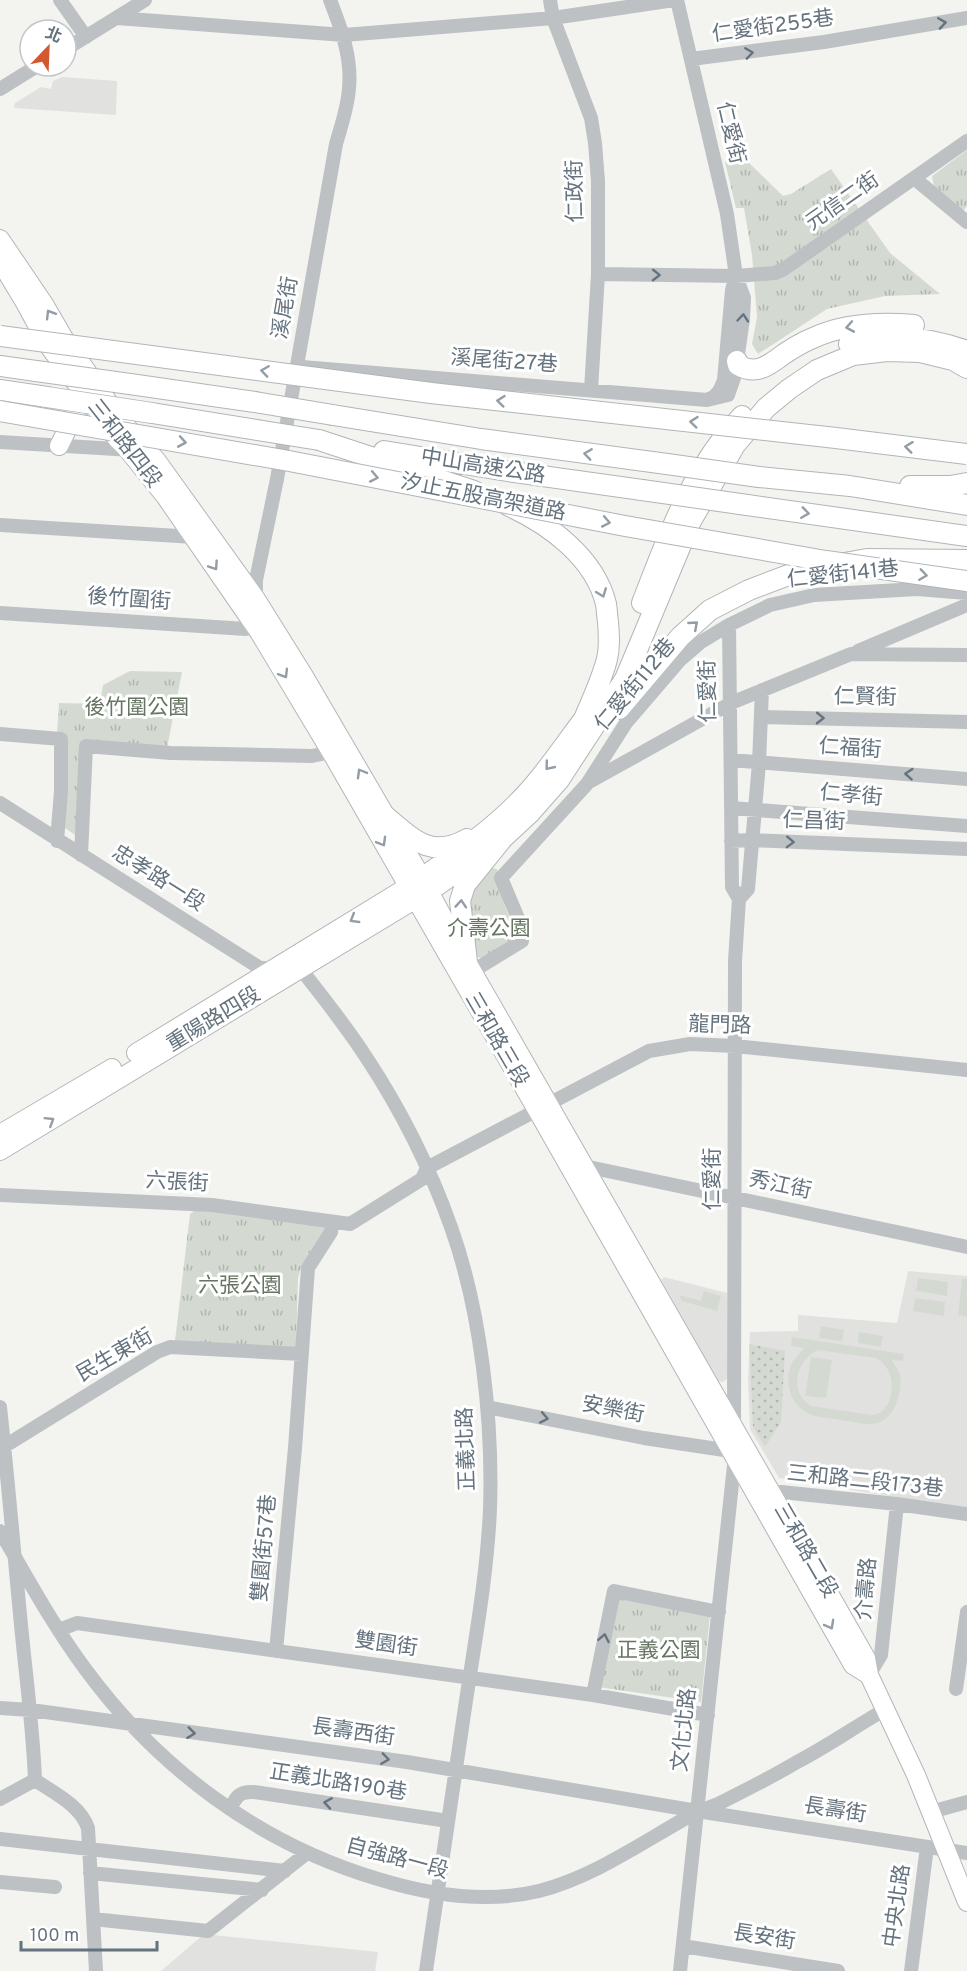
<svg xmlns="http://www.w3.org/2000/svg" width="967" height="1971" font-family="Overpass,'Noto Sans TC',sans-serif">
<defs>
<pattern id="park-tufts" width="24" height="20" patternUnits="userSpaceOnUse" patternTransform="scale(1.5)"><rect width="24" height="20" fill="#d4dad1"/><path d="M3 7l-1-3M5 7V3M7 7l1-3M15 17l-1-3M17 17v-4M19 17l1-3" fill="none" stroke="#b0b5af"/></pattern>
<pattern id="garden-dots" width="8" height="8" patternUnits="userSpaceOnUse" patternTransform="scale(1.5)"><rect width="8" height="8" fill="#d4dad1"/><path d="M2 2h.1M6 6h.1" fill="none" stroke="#b0b5af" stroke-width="1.8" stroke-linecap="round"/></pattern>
</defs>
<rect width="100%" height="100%" fill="#f3f3f0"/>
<path fill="#e1e2e0" d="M62,77L117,81L116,115L14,108L15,103L41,87L51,89L53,81Z
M908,1271L967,1276V1507L882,1495L779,1478L750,1429L748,1380L750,1332L798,1331V1315L897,1323Z
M664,1277L727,1293L728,1378L723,1382L718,1381L661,1280Z
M204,1934L378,1952L375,1971H161Z"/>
<path fill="#d4dad1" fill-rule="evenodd" d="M918,1278L948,1282L947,1296L916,1291Z
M962,1279H967V1317L958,1315Z
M704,1291L721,1296L717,1311L682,1301L679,1295L701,1301Z
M915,1298L945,1302L944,1316L913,1311Z
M821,1326L844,1330L842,1341L819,1338Z
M859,1332L883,1336L881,1347L858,1343Z
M792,1337L904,1354L903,1361L892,1360C894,1364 897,1368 899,1372C904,1388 896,1418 877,1423C867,1426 851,1421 841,1420C831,1418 818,1418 809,1414C790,1405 783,1381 792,1363C795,1358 800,1353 804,1348L791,1346ZM817,1350L876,1358C900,1370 895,1413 872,1415L811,1406C788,1391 796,1362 817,1350Z
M811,1357L832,1360L826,1398L805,1396Z"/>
<path fill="url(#park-tufts)" d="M967,150V206L963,211L934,186L932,176Z
M745,159L783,196L791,194L831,169L890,253L940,294L885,296L827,309L758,354L752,344L757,317L752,255L744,208H736L725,162Z
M130,671L182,672L167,748L83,741L81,839L65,828L66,736L57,735L59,703L100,704L103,685Z
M489,866L498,870L495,879L516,936L514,940L483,959L475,956L465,926L471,885Z
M194,1211H212L329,1224L302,1265L298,1278L296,1348L175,1341L190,1214Z
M617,1597L710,1615L701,1702L598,1687Z"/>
<path fill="url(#garden-dots)" d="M749,1344L785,1351L781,1422L765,1447L753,1427Z"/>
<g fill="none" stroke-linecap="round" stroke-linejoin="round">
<defs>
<path id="major" d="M0,239L44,304L65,340L120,419L157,461L256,599L304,676L422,878L467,962L866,1658L869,1675L916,1775L967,1902
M0,261L24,301L48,345L117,439L128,450L165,496L259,632L331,752L537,1110L853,1665L869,1675
M59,446L84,395
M136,1053L417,881
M0,1134L112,1068
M0,1151L424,894"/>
<path id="highway" d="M849,344C889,333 928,337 967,351
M737,361L738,365C757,376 769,365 784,354C793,348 803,342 813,338C845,323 880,322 914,325
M0,366L36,371
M130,384L255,402
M0,390L47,397
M152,413L257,430
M333,415L481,439L667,464
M319,440L474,491
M384,451L507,471L642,490
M759,477L850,486L967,505
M910,486H950L967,483
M747,505L967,536
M509,506C549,524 595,558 606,604C607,610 607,616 608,622C609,635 610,647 607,659C602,679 592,700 584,719
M642,603C668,536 691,470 742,416
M619,709L680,637L710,610L749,590L799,571L867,559L967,560
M384,815C412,838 430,860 467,839
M422,878C460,852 496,827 527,793C549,769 567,741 587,715
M429,891L483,853
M467,962L460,901L465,885L503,838L530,813L559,780L625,679L691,521L735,445L766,408L789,389L817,370L853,355L887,351L920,352L953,360L967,368"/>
</defs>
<use href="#major" stroke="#b3b6b9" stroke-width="20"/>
<use href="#highway" stroke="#b2b5b8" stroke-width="22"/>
<path stroke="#bdc1c4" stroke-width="14" d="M60,0L86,37
M550,0L553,18L591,118L595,143L598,181V274L591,390
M117,18L344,35L553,18L674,0
M66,49L145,0
M691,59L824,42L967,18
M0,89L37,66
M914,178L967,222
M598,274L736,276L775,273L784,269L967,141
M302,367L707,400L728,395L735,375L743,319L744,298L736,276L727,214L677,0
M709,399C718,396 721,388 724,380L732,290L736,276
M0,442L132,450
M0,525L194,537
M0,613L246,629L256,620V580L277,479L336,144C341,126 348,107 349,88C352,57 341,28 330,0
M729,625L732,887L739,899L735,961L734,1427
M858,651L967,605
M761,717L967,722
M0,734L61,739V791L57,841
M731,760L967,779
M591,781L731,703L851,654L967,655
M0,803L260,968H300C323,997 346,1026 366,1057C401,1110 430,1168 451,1227C481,1311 493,1421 490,1509C487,1578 474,1646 464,1714C451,1800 439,1885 426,1971
M731,808L967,826
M731,841L751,840L967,849
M81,855L86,746L171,753L312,756L340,750
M739,899L748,889L759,763L762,690
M473,971L522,941L523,930L501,878L587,784L626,723L680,660L701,642L729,625L770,605L814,595L917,589L967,593
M584,1166L967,1247
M427,1168L649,1051L690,1044L735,1046L967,1070
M0,1195L212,1205L350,1224L422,1179L427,1168
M0,1407C8,1480 14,1552 21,1625C26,1677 33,1728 35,1780
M487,1407L644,1438L731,1451
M0,1449L157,1352L170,1347L301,1354
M765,1499L781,1492L897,1504L967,1514
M0,1531C27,1577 53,1626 86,1670C159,1769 260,1844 378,1879C430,1895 485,1904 539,1891C596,1876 644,1841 695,1813C703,1809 712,1807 720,1803C746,1790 772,1777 797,1762C828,1746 856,1726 886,1709
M59,1630L77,1623L593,1695L708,1715
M276,1651L295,1448L308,1268L331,1232L332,1222
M869,1675L881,1655L897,1504
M956,1689L967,1612
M593,1695L614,1591L719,1612
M0,1708L31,1710L407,1762L697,1811L967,1853
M35,1780C54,1793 80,1805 88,1828L96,1971
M0,1799L35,1780
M230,1809C236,1797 239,1791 254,1792L448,1821
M932,1814L938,1810L967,1802
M0,1839L285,1871
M90,1873L262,1890
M0,1882L55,1887
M93,1919L208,1931L307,1853
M683,1946L838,1971
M680,1971L735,1456
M911,1971L927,1847"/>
<use href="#major" stroke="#fff" stroke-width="18"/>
<use href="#highway" stroke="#fff" stroke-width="20"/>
<defs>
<path id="highway-bridge" d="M0,336L431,393L836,438L967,454
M36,371L130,384
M47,397L152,413
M255,402L333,415
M0,411L289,461L625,526L826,561L967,581
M257,430L319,440
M667,464L759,477
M642,490L747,505"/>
</defs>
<use href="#highway-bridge" stroke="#b2b5b8" stroke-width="22" stroke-linecap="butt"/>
<use href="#highway-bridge" stroke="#fff" stroke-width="20"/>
</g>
<defs><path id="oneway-chevron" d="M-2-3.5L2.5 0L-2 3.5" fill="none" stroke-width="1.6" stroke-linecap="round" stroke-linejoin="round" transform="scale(1.5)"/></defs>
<g stroke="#65737e">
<use href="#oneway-chevron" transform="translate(942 23) rotate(-9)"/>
<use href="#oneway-chevron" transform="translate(749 53) rotate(-8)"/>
<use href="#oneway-chevron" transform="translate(656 275) rotate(1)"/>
<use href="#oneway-chevron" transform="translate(743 318) rotate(-85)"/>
<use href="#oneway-chevron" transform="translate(820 718) rotate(1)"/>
<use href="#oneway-chevron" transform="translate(909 774) rotate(-176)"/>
<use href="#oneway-chevron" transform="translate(790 842) rotate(2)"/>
<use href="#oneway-chevron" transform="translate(544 1418) rotate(11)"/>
<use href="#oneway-chevron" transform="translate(604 1638) rotate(-79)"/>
<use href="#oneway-chevron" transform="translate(191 1733) rotate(7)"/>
<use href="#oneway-chevron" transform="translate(385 1759) rotate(8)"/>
<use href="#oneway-chevron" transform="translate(328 1803) rotate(-171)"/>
</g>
<g stroke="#939da5">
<use href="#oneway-chevron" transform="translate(50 314) rotate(-121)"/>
<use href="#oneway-chevron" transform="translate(850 327) rotate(170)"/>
<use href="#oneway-chevron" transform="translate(265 371) rotate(-172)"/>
<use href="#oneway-chevron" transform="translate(501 401) rotate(-174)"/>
<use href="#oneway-chevron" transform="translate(694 422) rotate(-174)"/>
<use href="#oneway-chevron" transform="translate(182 442) rotate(10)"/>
<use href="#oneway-chevron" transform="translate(909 447) rotate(-173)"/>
<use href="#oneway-chevron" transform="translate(588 454) rotate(-172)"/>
<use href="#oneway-chevron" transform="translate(374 477) rotate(11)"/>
<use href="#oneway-chevron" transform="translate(805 513) rotate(8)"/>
<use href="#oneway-chevron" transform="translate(606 522) rotate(11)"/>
<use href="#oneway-chevron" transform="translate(214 566) rotate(56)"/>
<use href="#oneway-chevron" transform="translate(923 575) rotate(8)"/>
<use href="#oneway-chevron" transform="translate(602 593) rotate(69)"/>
<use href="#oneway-chevron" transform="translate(694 625) rotate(-41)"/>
<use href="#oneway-chevron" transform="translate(284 674) rotate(59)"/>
<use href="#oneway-chevron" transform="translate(549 766) rotate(129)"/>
<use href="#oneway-chevron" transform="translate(361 773) rotate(-120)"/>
<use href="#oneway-chevron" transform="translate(382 842) rotate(60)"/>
<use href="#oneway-chevron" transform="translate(461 904) rotate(-86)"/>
<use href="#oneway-chevron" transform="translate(354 919) rotate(149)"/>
<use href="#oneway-chevron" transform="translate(50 1121) rotate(-32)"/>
<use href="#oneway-chevron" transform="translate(830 1625) rotate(61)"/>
</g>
<g text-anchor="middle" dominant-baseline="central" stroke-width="6" stroke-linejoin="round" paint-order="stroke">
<g font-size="21" fill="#65737e" stroke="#fff">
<text transform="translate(773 27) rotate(-8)">仁愛街255巷</text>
<text transform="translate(730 133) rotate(77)">仁愛街</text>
<text transform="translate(576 191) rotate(-91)">仁政街</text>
<text transform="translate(843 202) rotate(-35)">元信二街</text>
<text transform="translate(286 308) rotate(-80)">溪尾街</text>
<text transform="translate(504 362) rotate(4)">溪尾街27巷</text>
<text transform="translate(124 444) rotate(52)">三和路四段</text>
<text transform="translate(483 467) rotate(9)">中山高速公路</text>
<text transform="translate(483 498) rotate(11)">汐止五股高架道路</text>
<text transform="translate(843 575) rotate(-6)">仁愛街141巷</text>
<text transform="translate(129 600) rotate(4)">後竹圍街</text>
<text transform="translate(636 685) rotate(-50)">仁愛街112巷</text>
<text transform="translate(709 691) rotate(-91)">仁愛街</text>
<text transform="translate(865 698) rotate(1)">仁賢街</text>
<text transform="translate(850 749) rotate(4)">仁福街</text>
<text transform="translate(851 796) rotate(5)">仁孝街</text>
<text transform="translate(814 822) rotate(2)">仁昌街</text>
<text transform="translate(158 879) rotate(32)">忠孝路一段</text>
<text transform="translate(214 1020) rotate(-31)">重陽路四段</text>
<text transform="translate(720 1026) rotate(2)">龍門路</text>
<text transform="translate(496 1040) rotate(60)">三和路三段</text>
<text transform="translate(713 1179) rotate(-90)">仁愛街</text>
<text transform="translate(177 1183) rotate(3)">六張街</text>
<text transform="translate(780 1186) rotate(12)">秀江街</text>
<text transform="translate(115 1356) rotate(-30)">民生東街</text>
<text transform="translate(613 1410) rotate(11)">安樂街</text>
<text transform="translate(467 1449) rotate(-92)">正義北路</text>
<text transform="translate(865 1482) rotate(6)">三和路二段173巷</text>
<text transform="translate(265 1548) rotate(-85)">雙園街57巷</text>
<text transform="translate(805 1551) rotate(60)">三和路二段</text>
<text transform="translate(867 1589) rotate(-85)">介壽路</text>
<text transform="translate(386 1645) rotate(8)">雙園街</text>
<text transform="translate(685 1730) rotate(-84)">文化北路</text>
<text transform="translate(353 1733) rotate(8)">長壽西街</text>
<text transform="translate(338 1783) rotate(9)">正義北路190巷</text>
<text transform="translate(835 1811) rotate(9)">長壽街</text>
<text transform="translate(397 1859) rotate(15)">自強路一段</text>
<text transform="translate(898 1906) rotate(-82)">中央北路</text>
<text transform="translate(764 1938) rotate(9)">長安街</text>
</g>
<g font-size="21" fill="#677663" stroke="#fff">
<text x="137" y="708">後竹圍公園</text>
<text x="489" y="929">介壽公園</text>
<text x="240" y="1286">六張公園</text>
<text x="659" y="1651">正義公園</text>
</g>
</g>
<g transform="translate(48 48) rotate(23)"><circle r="28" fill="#ffffff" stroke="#c1c7cb" stroke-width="1.5"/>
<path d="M0-4.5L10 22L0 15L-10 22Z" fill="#d4572f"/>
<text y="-9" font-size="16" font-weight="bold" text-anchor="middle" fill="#65737e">北</text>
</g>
<path d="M21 1941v9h136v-9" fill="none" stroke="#65737e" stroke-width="3"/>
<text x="30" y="1941" font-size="18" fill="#65737e" stroke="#ffffff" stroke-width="4.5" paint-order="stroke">100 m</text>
</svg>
